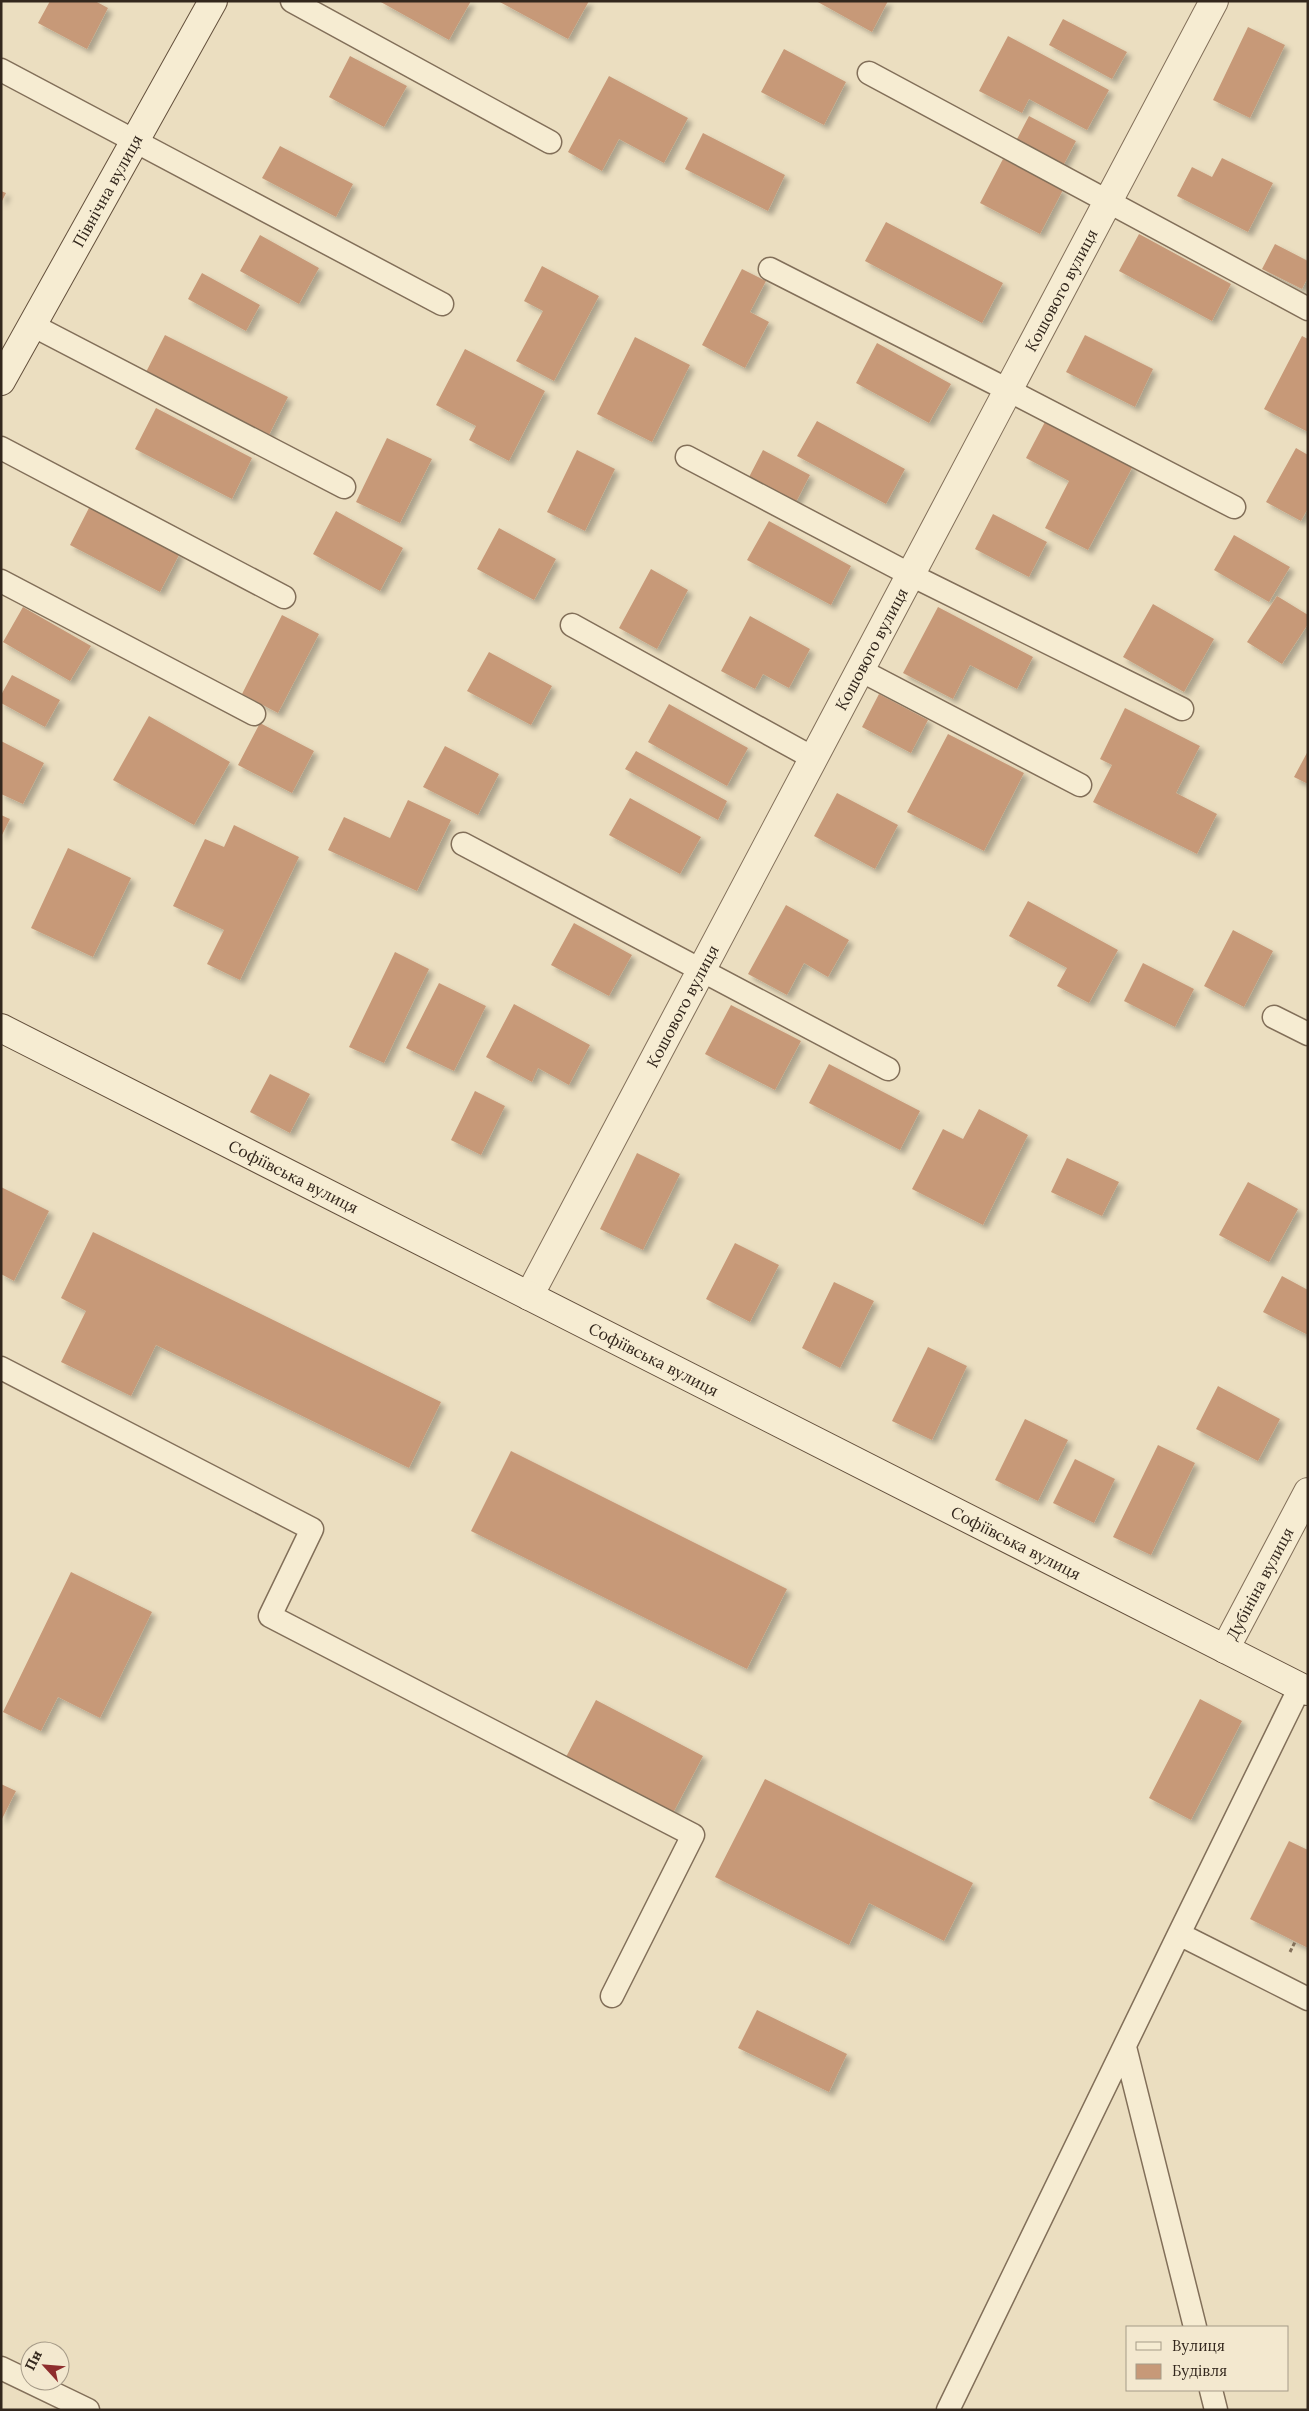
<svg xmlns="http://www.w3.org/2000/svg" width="1309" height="2411" font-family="Lora,serif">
<defs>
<filter id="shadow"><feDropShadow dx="4.5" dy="4.5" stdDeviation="2.5" flood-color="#0004"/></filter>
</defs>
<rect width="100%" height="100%" fill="#ebdec0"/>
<path fill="#c79978" filter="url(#shadow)" d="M50,1H95L108,8L87,49L38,23Z
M379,1H471L449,40Z
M498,1H589L568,39Z
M816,1H888L872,32Z
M1063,19L1127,52L1112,79L1049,45Z
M1248,27L1285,45L1250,118L1213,100Z
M1008,36L1109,90L1087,130L1029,99L1022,113L979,91Z
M784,49L846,82L824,125L761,92Z
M350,56L407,86L384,127L329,97Z
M609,76L688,118L664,163L619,139L602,171L568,152Z
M1029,116L1076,141L1063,166L1016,141Z
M703,133L785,175L768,211L685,169Z
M280,146L353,184L336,217L262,178Z
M1222,158L1273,183L1248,232L1177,196L1192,167L1212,177Z
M1003,159L1063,190L1040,234L980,203Z
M1,191L6,193L1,203Z
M886,222L1003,283L982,323L865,261Z
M1139,234L1231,284L1212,321L1119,271Z
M260,235L319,268L299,304L240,271Z
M1275,244L1308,261V277L1302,289L1262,269Z
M542,266L599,296L554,381L516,361L543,311L524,301Z
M742,269L766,281L750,312L769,322L745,368L702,345Z
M202,273L260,305L246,331L188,299Z
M165,335L288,397L267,439L144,376Z
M1085,335L1153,369L1135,407L1066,372Z
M1302,336L1308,339V432L1264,409Z
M635,337L690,365L652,442L597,414Z
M877,343L951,384L929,423L856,383Z
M465,349L545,391L509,461L469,440L476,426L436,405Z
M156,408L252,458L232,499L135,449Z
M1046,420L1133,466L1088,550L1045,528L1069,481L1026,458Z
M817,421L905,469L886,504L797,456Z
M387,438L432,459L400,523L356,502Z
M1296,448L1308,455V508L1301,521L1266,502Z
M577,450L615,469L585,531L547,512Z
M763,450L810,475L795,504L748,479Z
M90,506L180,553L160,592L70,545Z
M336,511L403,548L380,591L313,554Z
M993,514L1047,542L1029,577L975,549Z
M769,521L851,566L831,605L747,560Z
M499,528L556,559L534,600L477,569Z
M1234,535L1290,567L1269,602L1214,570Z
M651,569L688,590L657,649L619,628Z
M1277,596L1308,615V624L1282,664L1247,642Z
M1153,604L1214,639L1184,692L1123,657Z
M23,607L91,646L70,681L3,642Z
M938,607L1033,657L1017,689L970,665L953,699L903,673Z
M282,615L319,634L278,713L242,694Z
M750,616L810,649L789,688L763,674L755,689L721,671Z
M489,652L552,686L531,725L467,691Z
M12,675L60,700L45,727L1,703V695Z
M879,694L928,720L911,753L862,727Z
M669,704L748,748L727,786L648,742Z
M1125,708L1200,746L1176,793L1217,814L1197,854L1093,802L1112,765L1100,759Z
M149,716L230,762L194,825L113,780Z
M260,723L314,751L292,793L238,765Z
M948,734L1024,773L984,851L907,812Z
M1,741L44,763L23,804L1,794Z
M445,746L499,774L478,815L423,787Z
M636,751L727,801L718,820L625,769Z
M1308,751V784L1294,777Z
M837,793L898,825L875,869L814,836Z
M630,798L701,837L680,874L609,835Z
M408,800L451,820L417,891L328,850L344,817L390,838Z
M1,815L10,819L1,837Z
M234,825L299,857L240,980L207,964L224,930L173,906L205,839L224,847Z
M68,848L131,878L93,957L31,928Z
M1028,901L1118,950L1089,1003L1057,986L1067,968L1009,936Z
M786,905L849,940L828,977L804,963L787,995L748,974Z
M574,923L632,955L609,996L551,965Z
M1233,930L1273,951L1244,1007L1204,986Z
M395,952L429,969L384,1063L349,1047Z
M1143,963L1194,989L1175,1027L1124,1001Z
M439,983L486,1006L454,1071L406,1048Z
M514,1004L590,1045L569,1085L538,1068L532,1082L486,1057Z
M731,1005L801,1041L775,1090L705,1054Z
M829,1064L920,1111L900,1150L809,1103Z
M270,1074L310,1094L290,1133L250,1112Z
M475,1091L505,1106L481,1155L451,1140Z
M979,1109L1028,1135L983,1225L912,1189L943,1129L963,1139Z
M637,1153L680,1174L643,1250L600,1229Z
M1067,1158L1119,1182L1102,1216L1051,1192Z
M1248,1182L1298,1209L1269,1262L1219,1235Z
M1,1187L49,1211L14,1281L1,1274Z
M93,1232L441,1402L409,1468L156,1345L131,1396L61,1362L86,1311L61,1298Z
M735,1243L779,1265L750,1322L706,1299Z
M1282,1276L1308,1290V1335L1263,1312Z
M834,1282L874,1301L840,1368L802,1348Z
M928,1347L967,1366L932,1440L892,1421Z
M1218,1386L1280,1419L1258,1461L1196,1429Z
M1025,1419L1068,1440L1038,1501L995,1480Z
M1158,1445L1195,1463L1151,1555L1113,1537Z
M511,1451L787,1589L747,1669L471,1531Z
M1075,1459L1115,1479L1094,1523L1053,1503Z
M71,1572L152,1612L100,1718L58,1697L41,1731L3,1712Z
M1200,1699L1242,1721L1191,1820L1149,1798Z
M596,1700L703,1756L673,1813L566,1757Z
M765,1779L973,1883L944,1941L869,1903L849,1945L715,1877Z
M1,1784L16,1791L1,1821Z
M1289,1841L1308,1850V1948L1250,1919Z
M757,2010L847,2054L829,2092L738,2048Z"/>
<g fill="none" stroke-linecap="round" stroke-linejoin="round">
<defs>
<path id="lane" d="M292,1L550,142
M1,70L442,304
M869,73L1308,309
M770,269L1008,390L1234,507
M32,325L344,487
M1,448L284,597
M687,457L911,575L1182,709
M1,581L254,714
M572,625L813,758
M860,670L1080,785
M463,844L888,1069
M1274,1017L1308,1034
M1,1368L312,1529L270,1616L693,1835L612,1996
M1300,1687L1179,1934L1308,1999
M1125,2047L1195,2327
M1,2368L88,2410
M1211,2390L1216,2410
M948,2410L1179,1934"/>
<g id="street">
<path id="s1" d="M529,1296L1214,1"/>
<path id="s2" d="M1225,1649L1308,1492"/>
</g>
<g id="secondary">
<path id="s3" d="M1,381L213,1"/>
<path id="s4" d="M1,1028L1308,1691"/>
</g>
</defs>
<use href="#lane" stroke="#826f59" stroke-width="25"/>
<use href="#street" stroke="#826f59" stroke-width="30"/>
<use href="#secondary" stroke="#64503c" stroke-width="30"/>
<path stroke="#826f59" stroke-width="3" stroke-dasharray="4 2.5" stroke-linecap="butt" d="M1290,1952L1295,1942"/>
<use href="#lane" stroke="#f6ecd2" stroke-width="22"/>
<use href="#street" stroke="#f6ecd2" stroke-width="28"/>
<use href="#secondary" stroke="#f6ecd2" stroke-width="28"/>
</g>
<g text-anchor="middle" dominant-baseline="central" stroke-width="4" stroke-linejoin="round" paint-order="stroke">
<g font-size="16" fill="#33271d" stroke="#f3e8cf">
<text stroke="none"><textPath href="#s3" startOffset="218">Північна вулиця</textPath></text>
<text stroke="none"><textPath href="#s1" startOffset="1138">Кошового вулиця</textPath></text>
<text stroke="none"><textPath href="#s1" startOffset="732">Кошового вулиця</textPath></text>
<text stroke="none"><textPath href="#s1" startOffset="328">Кошового вулиця</textPath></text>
<text stroke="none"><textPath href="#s4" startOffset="328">Софіївська вулиця</textPath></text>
<text stroke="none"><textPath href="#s4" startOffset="732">Софіївська вулиця</textPath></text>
<text stroke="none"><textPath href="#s4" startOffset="1138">Софіївська вулиця</textPath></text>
<text stroke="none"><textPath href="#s2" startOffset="74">Дубініна вулиця</textPath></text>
</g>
</g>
<rect width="1309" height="2411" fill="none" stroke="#33271d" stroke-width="5"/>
<rect x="1126" y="2326" width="162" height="65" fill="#f3e8cf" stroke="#a69b88"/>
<rect x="1136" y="2342" width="25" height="8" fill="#f6ecd2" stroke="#a69b88"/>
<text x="1172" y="2351" font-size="15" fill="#33271d">Вулиця</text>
<rect x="1136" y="2364" width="25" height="15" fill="#c79978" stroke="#a69b88"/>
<text x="1172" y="2376" font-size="15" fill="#33271d">Будівля</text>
<g transform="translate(45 2366) rotate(296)"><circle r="24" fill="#f3e8cf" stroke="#a69b88"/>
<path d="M0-4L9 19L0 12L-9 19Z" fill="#8e2d2d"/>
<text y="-8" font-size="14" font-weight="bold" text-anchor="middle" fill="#33271d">Пн</text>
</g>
</svg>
